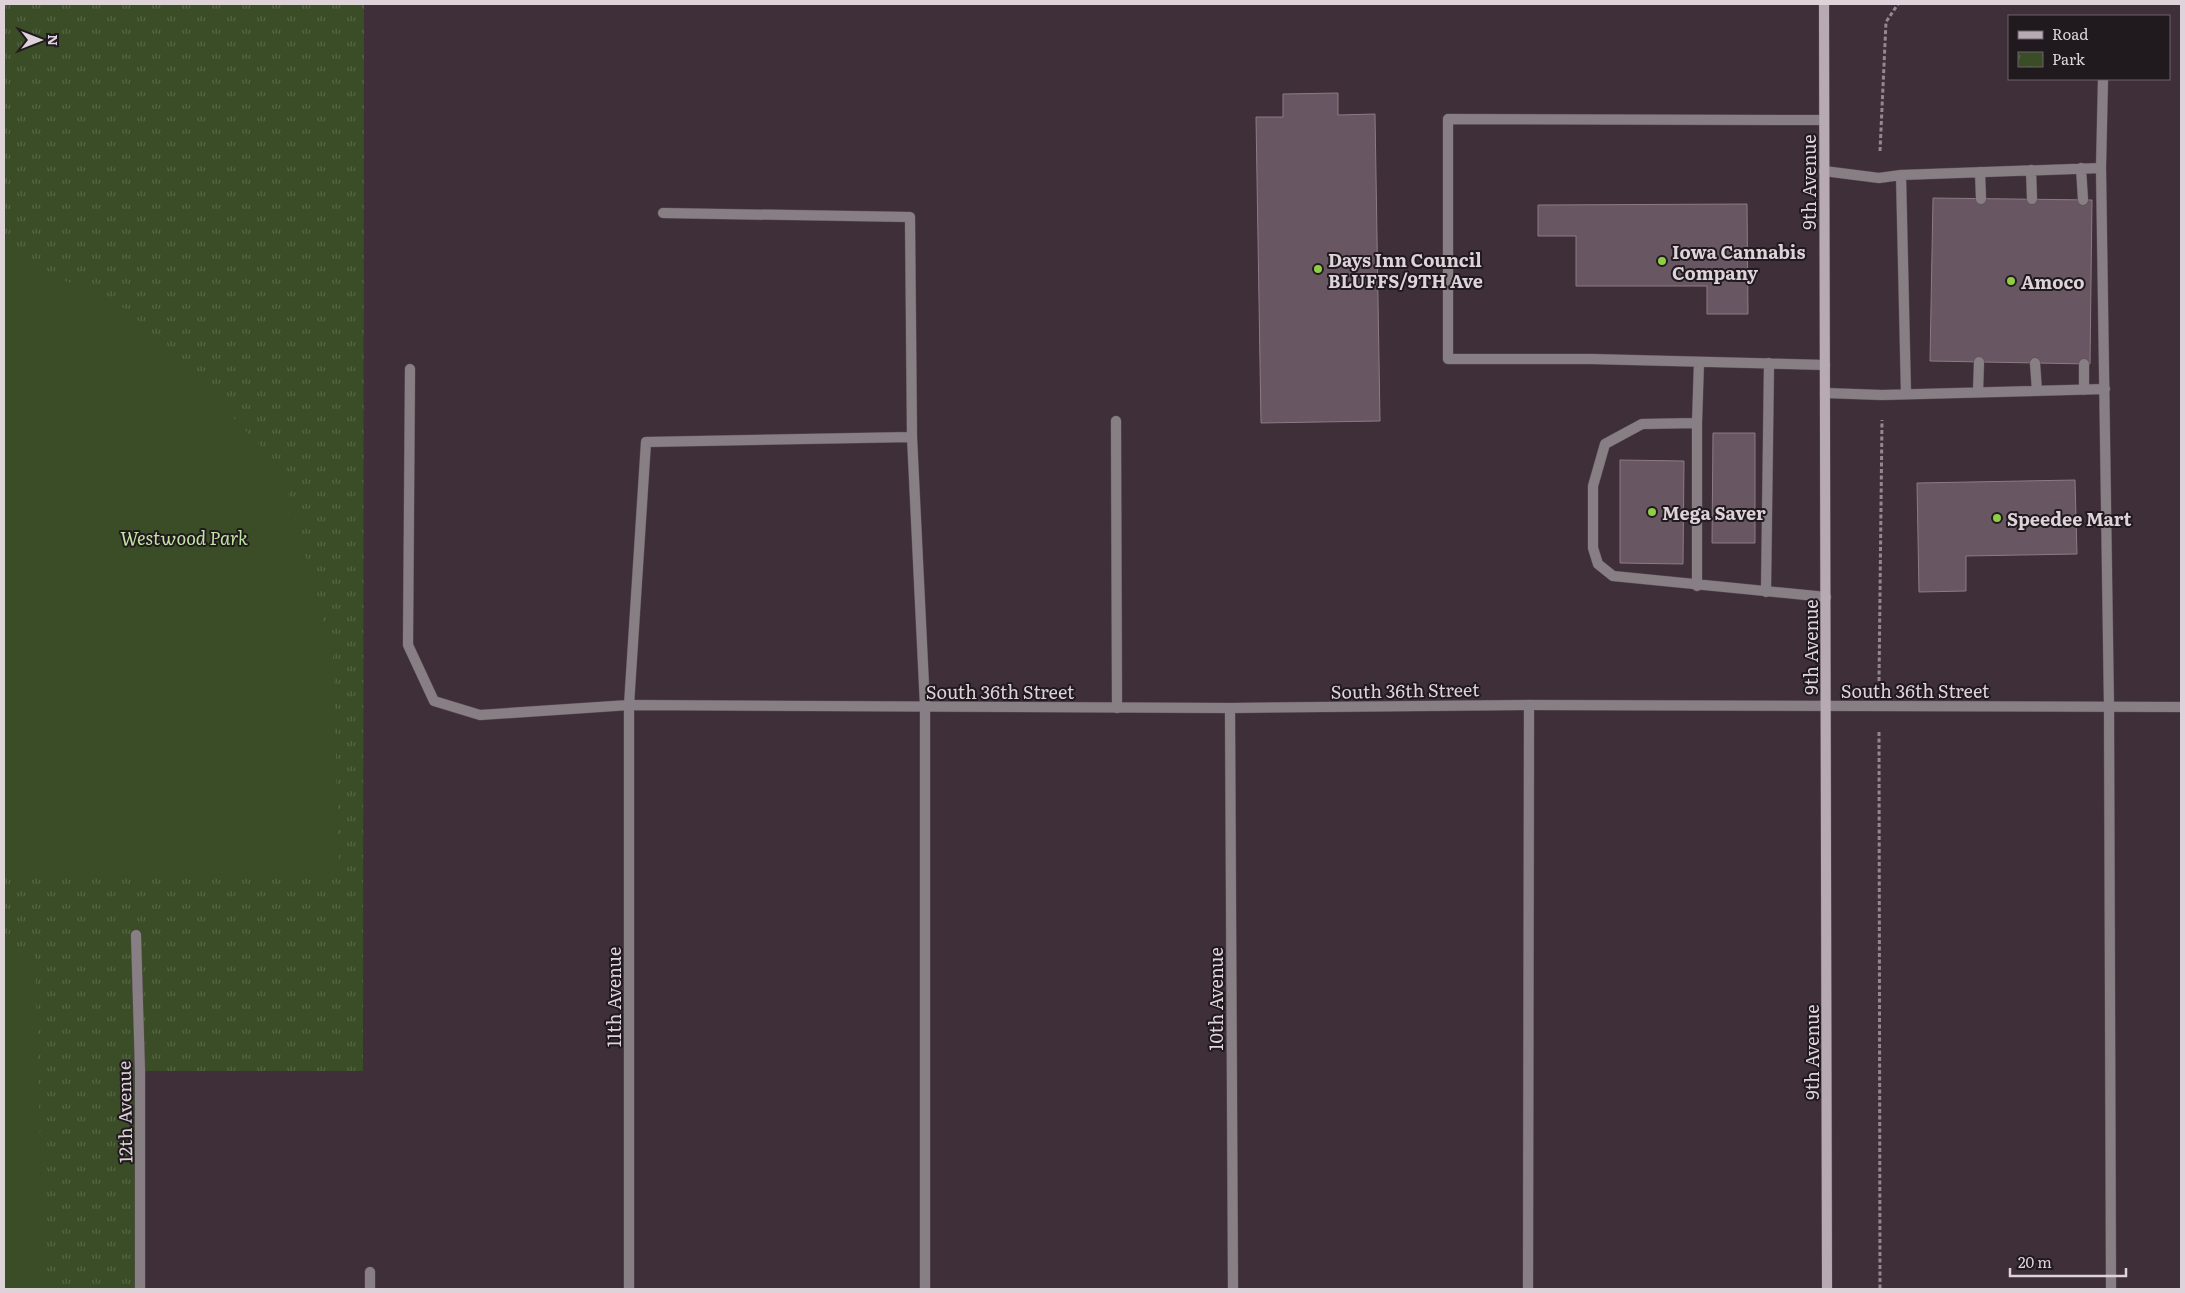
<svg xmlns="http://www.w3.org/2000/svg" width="2185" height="1293" font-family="Literata,serif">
<defs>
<pattern id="park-tufts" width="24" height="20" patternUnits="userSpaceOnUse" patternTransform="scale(1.25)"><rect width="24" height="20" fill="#3a4d27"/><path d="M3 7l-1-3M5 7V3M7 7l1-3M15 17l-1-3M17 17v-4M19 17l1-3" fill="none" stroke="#566646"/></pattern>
</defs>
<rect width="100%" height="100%" fill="#3e2f38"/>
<path fill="url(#park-tufts)" d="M4,4H364L363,1071H140V1289H4Z"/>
<path fill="#3a4d27" d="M4,252L128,310L281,467L333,656L339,873L4,877Z
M4,954H35L44,1289H4Z"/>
<path fill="#685762" stroke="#8d7a86" d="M1338,93V115L1375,114L1380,421L1261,423L1256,117H1283V94Z
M1933,198L2092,200L2090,364L1930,361Z
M1747,204L1748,314H1707V286H1576V236H1538V205Z
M1713,433H1755V543H1712Z
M1620,460L1684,461L1683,564L1620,563Z
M2075,480L2077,554L1966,556V591L1919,592L1917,483Z"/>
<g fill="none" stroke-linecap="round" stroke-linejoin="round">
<defs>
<path id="service" d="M2103,79L2101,168L2109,707L2111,1289
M1824,120L1448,119V359H1592L1825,365
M2081,168L2083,200
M2031,170L2032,199
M1824,171L1879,178L1901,175
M1980,172L1981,199
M663,213L910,217L912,437
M1699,362L1697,423L1642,424L1605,444L1593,486V548L1598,564L1613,576L1826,597
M2035,363L2037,391
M410,369L408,645L434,701L480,715L629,705L646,442L912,437L925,706V1289
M2084,390V364
M1978,392L1979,362
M1825,393L1882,395L2105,389
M1906,394L1901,175L2101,168
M1116,421L1117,708
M1697,423V586
M1766,592L1769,363
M370,1272V1289
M1528,1289L1529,705"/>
<path id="minor" d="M1230,708L1233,1289
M136,935L140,1071V1289
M629,1289V705L1230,708L1529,705L2181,707"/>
<path id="secondary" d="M1824,4L1827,1289"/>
</defs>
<use href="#service" stroke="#5b4d55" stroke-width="11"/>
<use href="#minor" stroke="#5b4d55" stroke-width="11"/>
<use href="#secondary" stroke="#5b4d55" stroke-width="11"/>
<path stroke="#94888f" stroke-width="3" stroke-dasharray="4 2.5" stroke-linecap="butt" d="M1880,151L1886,22L1898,4
M1879,681L1882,420
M1879,732L1880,1289"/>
<use href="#service" stroke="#887f84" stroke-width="10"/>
<use href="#minor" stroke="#887f84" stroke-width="10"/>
<use href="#secondary" stroke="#b7aab2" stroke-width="10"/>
</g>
<g fill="#8fcd42" stroke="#20191e" stroke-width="2">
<circle cx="1662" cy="261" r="5"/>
<circle cx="1318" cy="269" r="5"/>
<circle cx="2011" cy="281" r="5"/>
<circle cx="1652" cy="512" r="5"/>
<circle cx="1997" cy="518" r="5"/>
</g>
<g text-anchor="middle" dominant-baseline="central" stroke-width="4" stroke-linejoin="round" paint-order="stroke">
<g font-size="18" fill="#ddd3d9" stroke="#20191e">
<text transform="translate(1808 182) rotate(-90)">9th Avenue</text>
<text transform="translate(1810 647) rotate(-90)">9th Avenue</text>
<text transform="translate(1405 690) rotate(-1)">South 36th Street</text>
<text x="1915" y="690">South 36th Street</text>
<text x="1000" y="691">South 36th Street</text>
<text transform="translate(613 997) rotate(-90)">11th Avenue</text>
<text transform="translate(1215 999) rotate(-90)">10th Avenue</text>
<text transform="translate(1811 1052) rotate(-90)">9th Avenue</text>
<text transform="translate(124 1112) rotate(-91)">12th Avenue</text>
</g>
<g font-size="18" font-weight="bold" fill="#ddd3d9" stroke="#20191e" text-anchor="start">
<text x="1672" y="251">Iowa Cannabis<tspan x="1672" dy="21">Company</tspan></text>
<text x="1328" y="259">Days Inn Council<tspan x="1328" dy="21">BLUFFS/9TH Ave</tspan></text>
<text x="2021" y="281">Amoco</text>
<text x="1662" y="512">Mega Saver</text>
<text x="2007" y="518">Speedee Mart</text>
</g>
<g font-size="18" font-style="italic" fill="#c1e5a0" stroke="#20191e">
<text x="184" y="537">Westwood Park</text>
</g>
</g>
<rect width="2185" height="1293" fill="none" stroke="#ddd3d9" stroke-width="10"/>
<rect x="2008" y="15" width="162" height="65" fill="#20191e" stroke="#6c6369"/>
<rect x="2018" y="31" width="25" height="8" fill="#b7aab2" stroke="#6c6369"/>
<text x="2052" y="40" font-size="15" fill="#ddd3d9">Road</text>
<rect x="2018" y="52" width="25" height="15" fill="url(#park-tufts)" stroke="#6c6369"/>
<text x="2052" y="65" font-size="15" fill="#ddd3d9">Park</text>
<g transform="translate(40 40) rotate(90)" stroke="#20191e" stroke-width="4" paint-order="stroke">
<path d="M0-4L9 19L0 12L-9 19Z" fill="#ddd3d9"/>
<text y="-8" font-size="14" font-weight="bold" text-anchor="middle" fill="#ddd3d9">N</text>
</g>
<path d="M2010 1268v8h116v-8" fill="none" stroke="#ddd3d9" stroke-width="2.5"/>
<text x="2018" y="1268" font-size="15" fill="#ddd3d9" stroke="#20191e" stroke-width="4" paint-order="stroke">20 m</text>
</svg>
